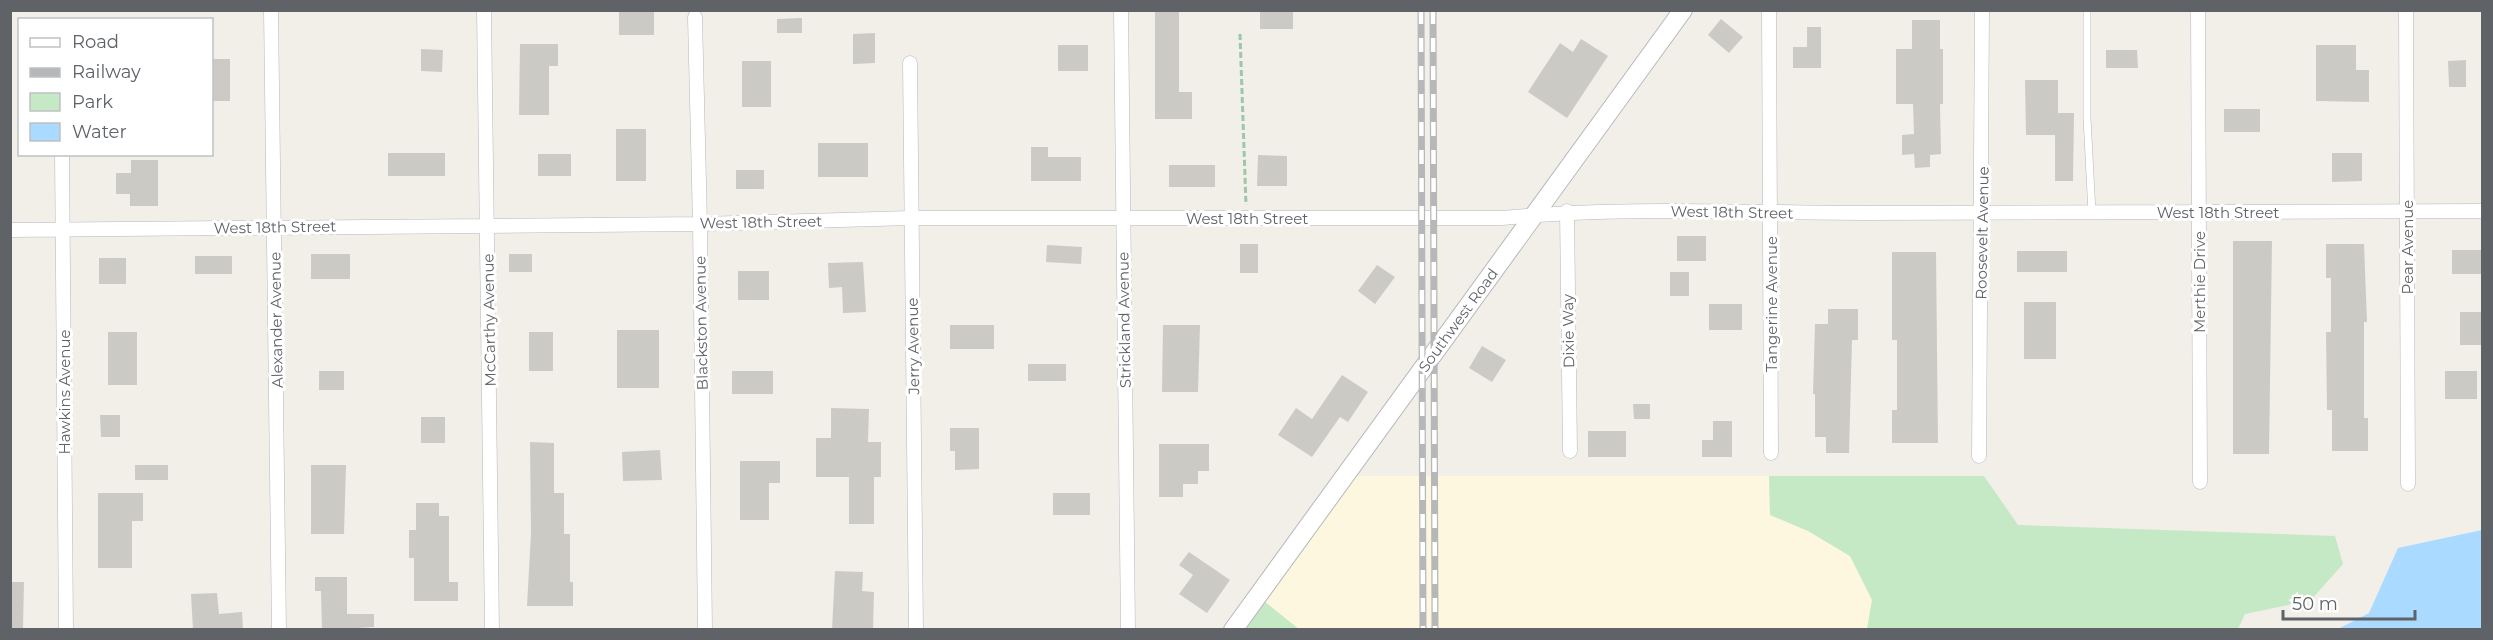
<svg xmlns="http://www.w3.org/2000/svg" width="2493" height="640" font-family="Montserrat,sans-serif">
<rect width="100%" height="100%" fill="#f1efe8"/>
<path fill="#fef7e0" d="M1356,476H1769L1770,515L1808,531L1850,556L1872,600L1867,630H1299L1265,602Z"/>
<path fill="#c5e8c5" d="M1769,476H1984L2018,525L2335,536L2343,564L2311,600L2245,614L2238,629H1867L1872,600L1850,556L1808,531L1770,515Z
M1265,602L1299,629H1245Z"/>
<path fill="#aadaff" d="M2482,530V629H2338L2369,613L2398,548Z"/>
<path fill="#cccac5" d="M619,10H654V35H619Z
M1155,10H1179V92H1192V119H1155Z
M1260,10H1293V29H1260Z
M802,18V33H777V19Z
M1721,19L1743,37L1729,53L1708,35Z
M1912,20H1940V49H1943V104H1940L1941,154L1930,155V167L1915,168L1914,154L1902,155V135L1914,134L1913,104H1896V49H1912Z
M1807,27H1821V68H1793V47H1807Z
M875,33V63L853,64V34Z
M1581,39L1608,56L1567,118L1528,92L1560,43L1573,52Z
M520,44H558V66H549V115H519Z
M1058,45H1088V71H1058Z
M2316,45H2356V70H2369V102L2316,101Z
M421,49L443,50L442,72L421,71Z
M2106,50H2137L2138,68H2106Z
M212,59H230V101H212Z
M2466,60V87H2449L2448,61Z
M742,61H771V107H742Z
M2025,80H2058V113H2074L2073,181H2055V135H2026Z
M2224,109H2260V132H2224Z
M616,129H646V181H616Z
M818,143H868V177H818Z
M1031,147H1048V157H1081V181H1031Z
M388,153H445V176H388Z
M2332,153H2362V181L2332,182Z
M538,154H571V176H538Z
M1258,155L1287,156V186H1257Z
M131,160H158V206H130V194H116V173H131Z
M1169,165H1215V187H1169Z
M736,170H764V189H736Z
M1677,236H1706V261H1677Z
M2233,241H2272L2269,454H2233Z
M1240,244H1258V273H1240Z
M2326,244H2364L2367,322H2364V418H2368V451H2332V410H2327L2326,332H2331V278H2326Z
M1047,245L1082,247L1081,264L1046,262Z
M2452,250H2482V274H2452Z
M2017,251H2067V272H2017Z
M1892,252H1936L1938,443H1892V410H1897V340H1892Z
M311,254H350V279H311Z
M509,254H532V272H509Z
M195,256H232V274H195Z
M99,258H126V284H99Z
M863,262L866,312L843,313L842,287L829,288L828,263Z
M1377,265L1395,277L1375,304L1358,291Z
M738,271H769V300H738Z
M1670,272H1689V296H1670Z
M2024,302H2056V359H2024Z
M1709,304H1742V330H1709Z
M1828,309H1858V340H1852L1849,453H1826V437H1815V394H1813L1815,324H1828Z
M2460,312H2482V345H2460Z
M950,325H994V349H950Z
M1163,325H1200L1198,392H1162Z
M617,330H659V388H617Z
M108,332H137V385H108Z
M529,332H553V371H529Z
M1482,346L1506,360L1492,382L1469,368Z
M1028,364H1066V381H1028Z
M319,371H344V390H319Z
M732,371H773V394H732Z
M2445,371H2477V399H2445Z
M1342,375L1368,392L1348,422L1340,417L1312,457L1278,435L1296,408L1312,419Z
M1633,404H1650V419H1634Z
M831,408L869,409L868,442H881V477H874V524H849V477H816V438H831Z
M100,415H120V437H101Z
M421,417H445V443H421Z
M1713,421H1732V457H1702V440H1713Z
M950,428H979V469L955,470V451H950Z
M1588,431H1626V457H1588Z
M530,442L554,443V493H564V534H570V582H573V606H527L531,534Z
M1159,444H1209V471H1198V484H1183V497H1159Z
M660,450L662,480L623,481L622,452Z
M740,461H780V483H769V520H740Z
M135,465H168V480H135Z
M311,465H346L344,534H311Z
M98,493H143V521H132V568H98Z
M1053,493H1090V515H1053Z
M416,503H439V516H449V582H458V601H414V558H409V530H416Z
M1189,552L1230,580L1207,613L1179,594L1193,575L1179,565Z
M835,571L863,572L862,591L874,592L873,630H832Z
M315,577H347V614H374V627L322,630L321,591H315Z
M10,582H24L23,629H10Z
M217,593L219,614L242,612L243,630H193L191,594Z"/>
<g fill="none" stroke-linecap="round" stroke-linejoin="round">
<defs>
<path id="service" d="M2087,10V118L2092,213"/>
<path id="minor" d="M271,10L279,630
M484,10L492,630
M1121,10L1128,630
M1769,10L1771,453
M2198,10L2200,482
M2406,10L2408,484
M695,17L700,224L705,630
M910,63L916,630
M62,154L66,630
M1567,211L1570,451
M10,230L700,224L911,218H1502C1625,206 1748,213 1871,213C2075,212 2279,211 2482,211
M1979,456L1982,10"/>
<path id="tertiary" d="M1233,630L1683,10"/>
</defs>
<use href="#service" stroke="#b5b8bc" stroke-width="8"/>
<use href="#minor" stroke="#b5b8bc" stroke-width="15"/>
<use href="#tertiary" stroke="#b5b8bc" stroke-width="20"/>
<path stroke="#9cc7a9" stroke-width="3" stroke-dasharray="6 3" stroke-linecap="butt" d="M1240,34L1246,205"/>
<use href="#service" stroke="#fff" stroke-width="7"/>
<use href="#minor" stroke="#fff" stroke-width="14"/>
<use href="#tertiary" stroke="#fff" stroke-width="18"/>
<defs>
<path id="rail" d="M1421,10L1423,630
M1433,10L1435,630"/>
</defs>
<use href="#rail" stroke="#b6b7b8" stroke-width="7"/>
<use href="#rail" stroke="#fff" stroke-width="4.5" stroke-dasharray="14" stroke-linecap="butt"/>
</g>
<g text-anchor="middle" dominant-baseline="central" stroke-width="6" stroke-linejoin="round" paint-order="stroke">
<g font-size="15" fill="#5f6368" stroke="#fff">
<text transform="translate(1732 212) rotate(1)">West 18th Street</text>
<text x="2218" y="212">West 18th Street</text>
<text x="1247" y="218">West 18th Street</text>
<text transform="translate(761 222) rotate(-1)">West 18th Street</text>
<text transform="translate(275 227) rotate(-1)">West 18th Street</text>
<text transform="translate(1982 233) rotate(-89)">Roosevelt Avenue</text>
<text transform="translate(2407 247) rotate(-90)">Pear Avenue</text>
<text transform="translate(2199 282) rotate(-90)">Merthie Drive</text>
<text transform="translate(1771 304) rotate(-90)">Tangerine Avenue</text>
<text transform="translate(276 320) rotate(-91)">Alexander Avenue</text>
<text transform="translate(489 320) rotate(-91)">McCarthy Avenue</text>
<text transform="translate(1124 320) rotate(-91)">Strickland Avenue</text>
<text transform="translate(1458 320) rotate(-54)">Southwest Road</text>
<text transform="translate(701 323) rotate(-91)">Blackston Avenue</text>
<text transform="translate(1568 331) rotate(-91)">Dixie Way</text>
<text transform="translate(913 346) rotate(-91)">Jerry Avenue</text>
<text transform="translate(64 392) rotate(-90)">Hawkins Avenue</text>
</g>
</g>
<rect width="2493" height="640" fill="none" stroke="#5f6368" stroke-width="24"/>
<rect x="18" y="18" width="195" height="138" fill="#ffffff" stroke="#bfc1c3" stroke-width="1.5"/>
<rect x="30" y="38" width="30" height="9" fill="#ffffff" stroke="#bfc1c3" stroke-width="1.5"/>
<text x="72" y="48" font-size="18" fill="#5f6368">Road</text>
<rect x="30" y="68" width="30" height="9" fill="#b6b7b8" stroke="#bfc1c3" stroke-width="1.5"/>
<text x="72" y="78" font-size="18" fill="#5f6368">Railway</text>
<rect x="30" y="93" width="30" height="18" fill="#c5e8c5" stroke="#bfc1c3" stroke-width="1.5"/>
<text x="72" y="108" font-size="18" fill="#5f6368">Park</text>
<rect x="30" y="123" width="30" height="18" fill="#aadaff" stroke="#bfc1c3" stroke-width="1.5"/>
<text x="72" y="138" font-size="18" fill="#5f6368">Water</text>
<path d="M2283 610v9h132v-9" fill="none" stroke="#5f6368" stroke-width="3"/>
<text x="2292" y="610" font-size="18" fill="#5f6368" stroke="#ffffff" stroke-width="4.5" paint-order="stroke">50 m</text>
</svg>
